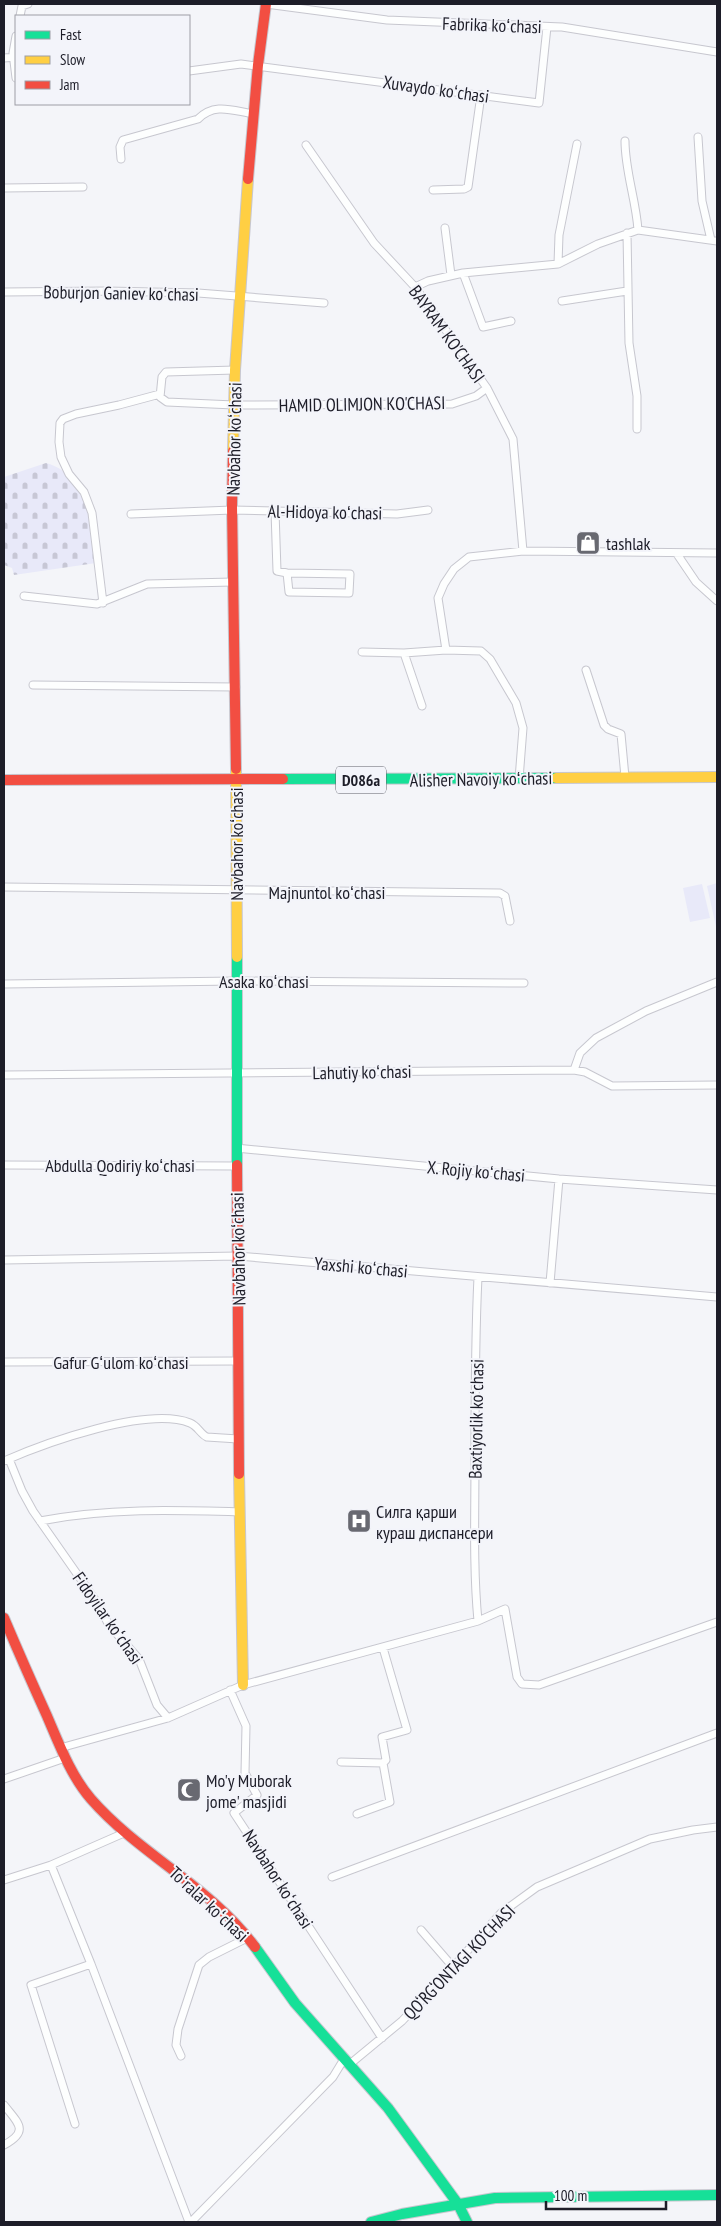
<svg xmlns="http://www.w3.org/2000/svg" width="721" height="2226" font-family="'PT Sans Narrow',sans-serif">
<defs>
<pattern id="cemetery-stones" width="16" height="16" patternUnits="userSpaceOnUse" patternTransform="scale(1.25)"><rect width="16" height="16" fill="#e8e9f9"/><path d="M2 7V4a2 2 0 0 1 4 0v3zM10 15v-3a2 2 0 0 1 4 0v3z" fill="#c7c7d5"/></pattern>
</defs>
<rect width="100%" height="100%" fill="#f4f5f9"/>
<path fill="#e8e9f9" d="M717,883V931L707,886Z
M702,884L710,918L690,922L683,888Z"/>
<path fill="url(#cemetery-stones)" d="M46,463C88,474 92,526 96,563L14,575L12,568L4,565V477Z"/>
<g fill="none" stroke-linecap="round" stroke-linejoin="round">
<defs>
<path id="street" d="M266,4L387,20L562,27L717,52
M20,16L22,6L28,4
M16,36L13,53L16,78
M4,58L16,57
M189,71L241,64L539,103L547,27
M698,137L702,201L711,240
M625,141C625,171 636,200 638,230
M306,145L374,243L415,287L487,388L513,439L523,551
M121,159L120,147L123,140L198,119C215,102 233,111 254,114
M4,188L83,187
M433,190L464,189L468,187L481,95
M445,228L451,275
M627,233L629,343L637,396V429
M558,264L559,235L577,144
M463,273L483,327L511,321
M415,287L428,281L463,273L558,264L598,244L638,230L717,241
M4,292L107,291L198,293L324,303
M562,301L627,291
M235,370L166,372L162,377L160,397L167,402L234,405L452,404L476,396L487,388
M275,511L277,571L287,573L350,574L349,593L289,592L287,573
M131,514L232,510L397,514L428,510
M677,554L696,582L717,601
M24,596L97,604L147,584L233,582
M103,603L92,513L84,492L69,474L61,457L59,442L60,423L63,419L76,414L119,405L160,394
M446,650L438,598L444,584L454,569L469,557L523,551L717,553
M362,652L404,653L446,650L481,651L490,659L516,703L523,728L519,779
M404,653L422,706
M586,670L604,725L608,729L621,734L625,777
M33,685L236,687
M4,887L500,893L505,896L510,921
M4,984L237,981L524,983
M574,1070L580,1053L596,1038L646,1011L717,982
M4,1075L574,1070L585,1072L612,1086L717,1085
M236,1148L559,1179L717,1190
M4,1165L237,1166
M4,1260L238,1256L717,1297
M478,1277C475,1338 475,1399 475,1460C475,1514 473,1568 478,1621
M550,1283L559,1179
M4,1362L238,1361
M9,1459L22,1491L33,1511L96,1601L109,1625L139,1659L157,1705L168,1718
M4,1461C45,1443 147,1406 190,1423C198,1426 200,1434 207,1437L238,1439
M40,1521C106,1508 174,1510 240,1512
M230,1690L246,1726L245,1773L257,1795L234,1813L382,2038
M60,1748L168,1718L243,1685L478,1621L505,1609L517,1677L522,1684L539,1685L717,1622
M341,1762L383,1763
M4,1779L65,1758
M357,1814L390,1802L383,1763L386,1760L382,1737L407,1730L383,1648
M332,1877L717,1733
M4,1880L51,1865
M421,1930L453,1967
M91,1964L51,1865L124,1833
M181,2056L176,2045L178,2029L199,1965L209,1957L247,1938
M350,2064L402,2021L453,1967L501,1913L537,1887L650,1839L693,1830L717,1827
M4,2105C18,2123 30,2131 4,2145
M75,2124L31,1985L91,1964L189,2222
M191,2222L333,2077L344,2059"/>
<path id="fast" d="M283,779L556,778
M237,957V1165
M255,1947L295,2003L388,2108L458,2204L467,2222
M371,2222L402,2214L495,2198L717,2195"/>
<path id="slow" d="M233,451L235,370L248,179
M236,769L237,957
M556,778L717,777
M239,1474L243,1685"/>
<path id="jam" d="M248,179L258,65L266,4
M233,451L232,506L236,769
M4,780L283,779
M237,1165L239,1474
M4,1618C18,1651 32,1683 47,1716C59,1744 71,1776 91,1799C140,1855 211,1887 255,1947"/>
</defs>
<use href="#street" stroke="#c7c7cf" stroke-width="9"/>
<use href="#fast" stroke="#c7c7cf" stroke-width="12"/>
<use href="#slow" stroke="#c7c7cf" stroke-width="12"/>
<use href="#jam" stroke="#c7c7cf" stroke-width="12"/>
<use href="#street" stroke="#fdfefe" stroke-width="7"/>
<use href="#fast" stroke="#16e098" stroke-width="10"/>
<use href="#slow" stroke="#ffcf43" stroke-width="10"/>
<use href="#jam" stroke="#f24e42" stroke-width="10"/>
</g>
<defs>
<symbol id="shop-square" viewBox="-11 -11 22 22"><rect x="-9" y="-9" width="18" height="18" rx="4" fill="#686971" stroke="#f3f4fa"/><path d="M-5-2.5h2.3a2.7 3.5 0 0 1 5.4 0H5L5.5 6h-11ZM-1.5-2.5h3a1.5 2.3 0 0 0-3 0Z" fill="#fff"/></symbol>
<symbol id="hospital-square" viewBox="-11 -11 22 22"><rect x="-9" y="-9" width="18" height="18" rx="4" fill="#686971" stroke="#f3f4fa"/><path d="M-5-5h3v3.5h4V-5h3V5h-3V1.5h-4V5h-3Z" fill="#fff"/></symbol>
<symbol id="mosque-square" viewBox="-11 -11 22 22"><rect x="-9" y="-9" width="18" height="18" rx="4" fill="#686971" stroke="#f3f4fa"/><path d="M3.5-4.9A6 6 0 1 0 3.5 4.9A5 5 0 1 1 3.5-4.9Z" fill="#fff"/></symbol>
</defs>
<g fill-rule="evenodd">
<use href="#shop-square" x="574" y="529" width="28" height="28"/>
<use href="#hospital-square" x="345" y="1507" width="28" height="28"/>
<use href="#mosque-square" x="175" y="1776" width="28" height="28"/>
</g>
<g text-anchor="middle" dominant-baseline="central" stroke-width="4" stroke-linejoin="round" paint-order="stroke">
<rect fill="#f3f4fa" stroke="#5d5e67" stroke-width="1" x="336" y="766.5" width="50" height="27" rx="4"/>
<g font-size="16" font-weight="bold" fill="#1d1d28">
<text x="361" y="780">D086a</text>
</g>
<g font-size="18" fill="#1d1d28" stroke="#f3f4fa">
<text transform="translate(492 25) rotate(2)">Fabrika koʻchasi</text>
<text transform="translate(436 89) rotate(8)">Xuvaydo koʻchasi</text>
<text transform="translate(121 293) rotate(1)">Boburjon Ganiev koʻchasi</text>
<text transform="translate(447 334) rotate(54)">BAYRAM KO'CHASI</text>
<text transform="translate(362 404) rotate(-1)">HAMID OLIMJON KO'CHASI</text>
<text transform="translate(234 439) rotate(-89)">Navbahor koʻchasi</text>
<text transform="translate(325 512) rotate(1)">Al-Hidoya koʻchasi</text>
<text transform="translate(481 779) rotate(-1)">Alisher Navoiy koʻchasi</text>
<text transform="translate(236 844) rotate(-90)">Navbahor koʻchasi</text>
<text x="327" y="892">Majnuntol koʻchasi</text>
<text x="264" y="981">Asaka koʻchasi</text>
<text transform="translate(362 1072) rotate(-1)">Lahutiy koʻchasi</text>
<text x="120" y="1165">Abdulla Qodiriy koʻchasi</text>
<text transform="translate(476 1171) rotate(5)">X. Rojiy koʻchasi</text>
<text transform="translate(238 1249) rotate(-91)">Navbahor koʻchasi</text>
<text transform="translate(361 1267) rotate(5)">Yaxshi koʻchasi</text>
<text x="121" y="1362">Gafur Gʻulom koʻchasi</text>
<text transform="translate(476 1419) rotate(-89)">Baxtiyorlik koʻchasi</text>
<text transform="translate(108 1618) rotate(55)">Fidoyilar koʻchasi</text>
<text transform="translate(278 1879) rotate(57)">Navbahor koʻchasi</text>
<text transform="translate(209 1904) rotate(43)">Toʻralar koʻchasi</text>
<text transform="translate(459 1962) rotate(-46)">QO‘RG‘ONTAGI KO‘CHASI</text>
</g>
<g font-size="18" fill="#1d1d28" stroke="#f3f4fa" text-anchor="start">
<text x="606" y="543">tashlak</text>
<text x="376" y="1511">Силга қарши<tspan x="376" dy="21">кураш диспансери</tspan></text>
<text x="206" y="1780">Mo'y Muborak<tspan x="206" dy="21">jome' masjidi</tspan></text>
</g>
</g>
<rect width="721" height="2226" fill="none" stroke="#1d1d28" stroke-width="10"/>
<rect x="15" y="15" width="175" height="90" fill="#f3f4fa" stroke="#9d9ea6"/>
<rect x="25" y="31" width="25" height="8" fill="#16e098" stroke="#9d9ea6"/>
<text x="60" y="40" font-size="15" fill="#1d1d28">Fast</text>
<rect x="25" y="56" width="25" height="8" fill="#ffcf43" stroke="#9d9ea6"/>
<text x="60" y="65" font-size="15" fill="#1d1d28">Slow</text>
<rect x="25" y="81" width="25" height="8" fill="#f24e42" stroke="#9d9ea6"/>
<text x="60" y="90" font-size="15" fill="#1d1d28">Jam</text>
<path d="M546 2201v8h120v-8" fill="none" stroke="#1d1d28" stroke-width="2.5"/>
<text x="554" y="2201" font-size="15" fill="#1d1d28" stroke="#f3f4fa" stroke-width="4" paint-order="stroke">100 m</text>
</svg>
